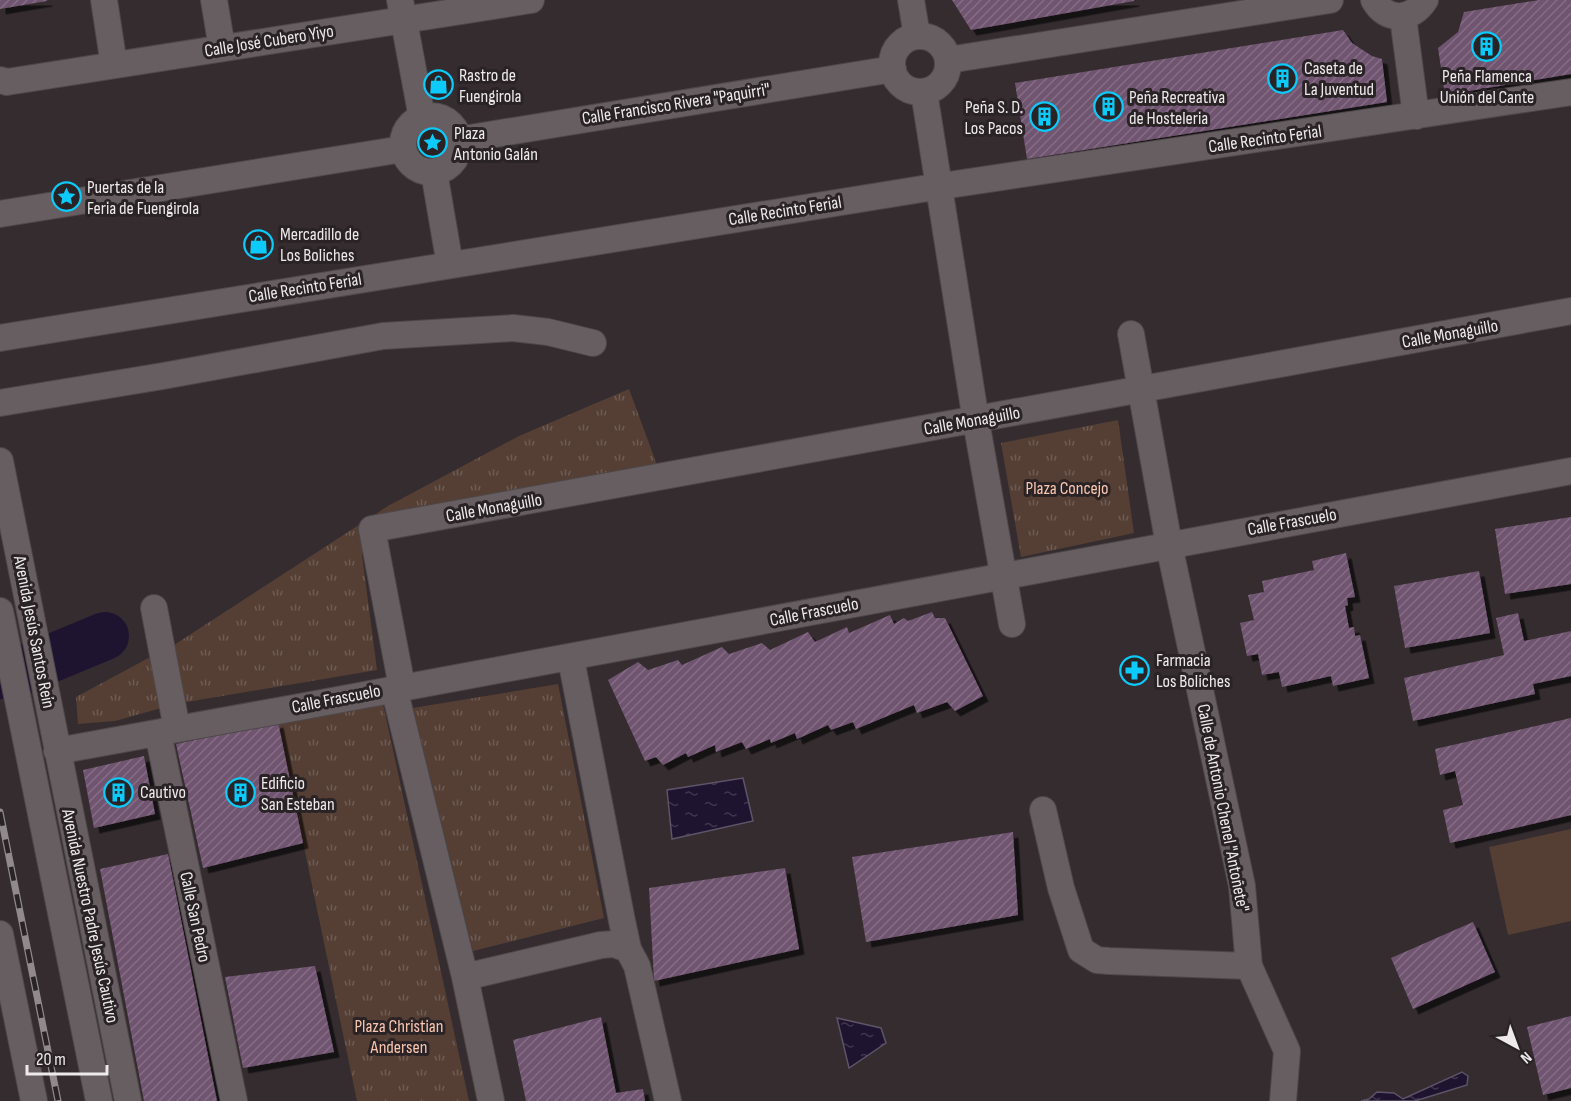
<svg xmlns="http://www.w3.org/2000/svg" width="1571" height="1101" font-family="'Sofia Sans Condensed',sans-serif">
<defs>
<pattern id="park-tufts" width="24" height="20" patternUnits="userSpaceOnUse" patternTransform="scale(1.5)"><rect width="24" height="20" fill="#553f35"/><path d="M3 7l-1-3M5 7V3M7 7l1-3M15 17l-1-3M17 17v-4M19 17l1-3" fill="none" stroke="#6e5b52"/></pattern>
<pattern id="water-ripples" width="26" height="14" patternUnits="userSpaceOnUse" patternTransform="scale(1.5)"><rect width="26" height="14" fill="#1f1430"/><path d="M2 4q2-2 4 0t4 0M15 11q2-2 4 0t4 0" fill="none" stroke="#40364e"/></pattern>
<pattern id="building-hatch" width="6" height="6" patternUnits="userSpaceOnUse" patternTransform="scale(1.5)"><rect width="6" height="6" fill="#705470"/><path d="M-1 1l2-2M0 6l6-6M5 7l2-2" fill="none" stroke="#856d85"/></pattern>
<filter id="shadow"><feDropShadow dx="5.5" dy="5.5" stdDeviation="0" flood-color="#0009"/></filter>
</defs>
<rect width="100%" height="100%" fill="#342c2f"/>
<path fill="url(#park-tufts)" d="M629,389L657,465L365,529L362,555L377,670L181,703L171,647L388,506L519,436Z
M1118,420L1134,533L1021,557L1001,443Z
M154,655L165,707L115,721L78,724L76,697Z
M558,684L604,918L473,951L413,708Z
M383,704L469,1101H357L278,722Z"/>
<path fill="#553f35" d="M1571,829V921L1508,935L1489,847Z"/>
<path fill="url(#water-ripples)" stroke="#5d5468" stroke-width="1.5" d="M743,778L753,821L672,839L667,790Z
M837,1018L881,1028L886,1043L849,1068Z
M1462,1072L1468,1076L1467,1085L1415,1101H1361L1369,1099L1377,1092L1394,1093L1403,1099Z"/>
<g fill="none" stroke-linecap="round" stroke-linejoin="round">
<path stroke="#1f1430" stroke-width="48" d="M0,675L23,670L105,636"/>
</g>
<path fill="url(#building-hatch)" filter="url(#shadow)" d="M0,0H47V1L0,9Z
M952,0H1134V1L971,30Z
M1539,0H1571V74L1445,95L1438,48L1458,32L1464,12Z
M1343,30L1352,43L1372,56L1382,59L1387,102L1027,159L1015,83Z
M1571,517V584L1505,594L1495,529Z
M1346,553L1355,597L1347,598L1348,605L1345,606L1349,628L1354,627L1355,636L1360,635L1369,678L1333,686L1331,676L1282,687L1279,672L1262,675L1258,654L1247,656L1240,623L1254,620L1248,595L1264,592L1262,581L1314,570L1312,561Z
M1479,571L1490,633L1405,648L1394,586Z
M932,612L935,618H945L983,696L955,711L947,702L917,713L914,705L856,729L853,722L831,730L828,725L797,739L795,733L771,743L770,739L746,749L742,742L716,752L715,745L688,757L686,753L663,765L656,757L645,761L608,680L638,662L648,670L678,660L682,665L722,647L729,654L762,643L770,650L808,632L815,642L847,627L849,633L890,615L894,624L904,618L908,621Z
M1518,613L1524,641L1571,631V676L1533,684L1535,694L1413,721L1404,678L1504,655L1496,618Z
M1571,718V815L1450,843L1443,810L1463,805L1455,771L1440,775L1435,749Z
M278,722L303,843L203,868L176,744Z
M144,756L155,814L94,828L83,770Z
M1013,832L1018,915L866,942L852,857Z
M168,854L217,1101H144L100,869Z
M785,868L799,949L654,981L649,888Z
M1473,922L1495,972L1413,1009L1391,958Z
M315,966L334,1052L243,1068L225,977Z
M1571,1016V1088L1543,1095L1527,1027Z
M601,1017L616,1093L643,1089L645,1101H526L513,1040Z"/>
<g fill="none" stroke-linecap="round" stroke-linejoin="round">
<defs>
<path id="minor" d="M104,0L114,65
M214,0L222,48
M400,0L422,118
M911,0L917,36
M1374,0C1386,22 1412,21 1425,0
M1403,17L1416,116
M892 64a28 28 0 1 1 56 0a28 28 0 1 1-56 0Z
M948,60L1330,0
M0,80L7,82L531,0
M924,92L976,421L1012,624
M403 144a28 28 0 1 1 56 0a28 28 0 1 1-56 0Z
M458,140L893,69
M434,172L450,265
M0,214L403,149
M1131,334L1169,545L1242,886L1249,966L1287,1051L1283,1101
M0,338L922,189L1571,92
M0,403L163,376L383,336L513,328L548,332L593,343
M0,461L128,1101
M154,608L177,729
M0,611L99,1101
M571,659L622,921L628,949L637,966L668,1101
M402,687L372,529L1571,311
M394,688L465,977L491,1101
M158,733L234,1101
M57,751C562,660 1066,564 1571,471
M1043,810L1061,888L1081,950L1097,960L1109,961L1249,966
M0,934L34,1101
M465,977L601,945L614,944L628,949"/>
</defs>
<use href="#minor" stroke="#4e484a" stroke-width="28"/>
<use href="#minor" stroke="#675e61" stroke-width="26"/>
<defs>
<path id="rail" d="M0,812L58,1101"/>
</defs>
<use href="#rail" stroke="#908a8c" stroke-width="7"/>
<use href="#rail" stroke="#2a2326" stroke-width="4.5" stroke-dasharray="14" stroke-linecap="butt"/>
</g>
<defs>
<symbol id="building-ring" viewBox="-11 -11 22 22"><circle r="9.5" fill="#2a2326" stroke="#0ccafa" stroke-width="1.5"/><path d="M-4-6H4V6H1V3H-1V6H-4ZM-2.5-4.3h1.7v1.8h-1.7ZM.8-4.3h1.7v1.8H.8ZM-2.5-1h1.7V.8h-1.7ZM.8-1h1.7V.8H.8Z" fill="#0ccafa"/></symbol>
<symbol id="shop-ring" viewBox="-11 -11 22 22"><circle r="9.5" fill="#2a2326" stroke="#0ccafa" stroke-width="1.5"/><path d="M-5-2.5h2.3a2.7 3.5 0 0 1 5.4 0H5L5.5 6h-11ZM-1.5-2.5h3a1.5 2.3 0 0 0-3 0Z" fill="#0ccafa"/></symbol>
<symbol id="sight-ring" viewBox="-11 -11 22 22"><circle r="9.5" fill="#2a2326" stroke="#0ccafa" stroke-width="1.5"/><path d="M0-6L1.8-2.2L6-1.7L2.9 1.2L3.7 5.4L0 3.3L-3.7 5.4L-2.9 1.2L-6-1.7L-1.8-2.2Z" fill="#0ccafa"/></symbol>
<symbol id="pharmacy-ring" viewBox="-11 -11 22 22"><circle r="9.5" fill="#2a2326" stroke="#0ccafa" stroke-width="1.5"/><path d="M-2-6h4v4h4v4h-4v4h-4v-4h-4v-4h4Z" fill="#0ccafa"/></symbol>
</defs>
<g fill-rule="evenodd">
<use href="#building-ring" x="1470" y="30" width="33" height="33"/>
<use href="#building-ring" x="1266" y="62" width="33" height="33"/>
<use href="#shop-ring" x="422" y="68" width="33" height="33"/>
<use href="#building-ring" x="1092" y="90" width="33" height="33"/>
<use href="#building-ring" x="1028" y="100" width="33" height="33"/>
<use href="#sight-ring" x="416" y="126" width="33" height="33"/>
<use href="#sight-ring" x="50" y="180" width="33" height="33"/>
<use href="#shop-ring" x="242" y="228" width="33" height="33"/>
<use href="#pharmacy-ring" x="1118" y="654" width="33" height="33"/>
<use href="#building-ring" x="102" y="776" width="33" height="33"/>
<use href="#building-ring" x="224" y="776" width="33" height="33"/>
</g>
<g text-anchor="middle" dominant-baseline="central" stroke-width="6" stroke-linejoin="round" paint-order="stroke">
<g font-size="18" fill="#eee9eb" stroke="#2a2326">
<text transform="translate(269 41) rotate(-9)">Calle José Cubero Yiyo</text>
<text transform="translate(676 104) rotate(-9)">Calle Francisco Rivera "Paquirri"</text>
<text transform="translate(1265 139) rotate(-8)">Calle Recinto Ferial</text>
<text transform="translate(785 211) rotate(-9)">Calle Recinto Ferial</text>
<text transform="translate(305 288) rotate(-9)">Calle Recinto Ferial</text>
<text transform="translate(1450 334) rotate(-10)">Calle Monaguillo</text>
<text transform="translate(972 421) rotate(-10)">Calle Monaguillo</text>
<text transform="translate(494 508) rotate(-10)">Calle Monaguillo</text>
<text transform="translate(1292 522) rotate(-10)">Calle Frascuelo</text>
<text transform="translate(814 612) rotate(-11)">Calle Frascuelo</text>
<text transform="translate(34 632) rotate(79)">Avenida Jesús Santos Reín</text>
<text transform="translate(336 699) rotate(-11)">Calle Frascuelo</text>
<text transform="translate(1223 808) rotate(79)">Calle de Antonio Chenel "Antoñete"</text>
<text transform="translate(90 916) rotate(78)">Avenida Nuestro Padre Jesús Cautivo</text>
<text transform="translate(195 917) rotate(78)">Calle San Pedro</text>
</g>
<g font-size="18" fill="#eee9eb" stroke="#2a2326" text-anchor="start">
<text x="1304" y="68">Caseta de<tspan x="1304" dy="21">La Juventud</tspan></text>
<text x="459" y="75">Rastro de<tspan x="459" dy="21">Fuengirola</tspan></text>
<text x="1487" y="76" text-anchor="middle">Peña Flamenca<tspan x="1487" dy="21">Unión del Cante</tspan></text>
<text x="1129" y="97">Peña Recreativa<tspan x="1129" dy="21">de Hosteleria</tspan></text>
<text x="1023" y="107" text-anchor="end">Peña S. D.<tspan x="1023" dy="21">Los Pacos</tspan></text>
<text x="454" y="133">Plaza<tspan x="454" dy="21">Antonio Galán</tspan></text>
<text x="87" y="187">Puertas de la<tspan x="87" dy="21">Feria de Fuengirola</tspan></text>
<text x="280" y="234">Mercadillo de<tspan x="280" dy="21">Los Boliches</tspan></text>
<text x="1156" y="660">Farmacia<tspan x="1156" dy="21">Los Boliches</tspan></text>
<text x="261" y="783">Edificio<tspan x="261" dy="21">San Esteban</tspan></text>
<text x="140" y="792">Cautivo</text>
</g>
<g font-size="18" fill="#fbc6af" stroke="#2a2326">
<text x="1067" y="488">Plaza Concejo</text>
<text x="399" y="1026">Plaza Christian<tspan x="399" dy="21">Andersen</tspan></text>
</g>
</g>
<g transform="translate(1517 1047) rotate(139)" stroke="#2a2326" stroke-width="4.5" paint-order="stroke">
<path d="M0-4.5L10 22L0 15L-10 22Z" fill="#eee9eb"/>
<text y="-9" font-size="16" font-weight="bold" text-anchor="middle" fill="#eee9eb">N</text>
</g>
<path d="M27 1065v9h80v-9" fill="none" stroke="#eee9eb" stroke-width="3"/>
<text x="36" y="1065" font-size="18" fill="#eee9eb" stroke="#2a2326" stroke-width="4.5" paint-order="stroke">20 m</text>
</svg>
